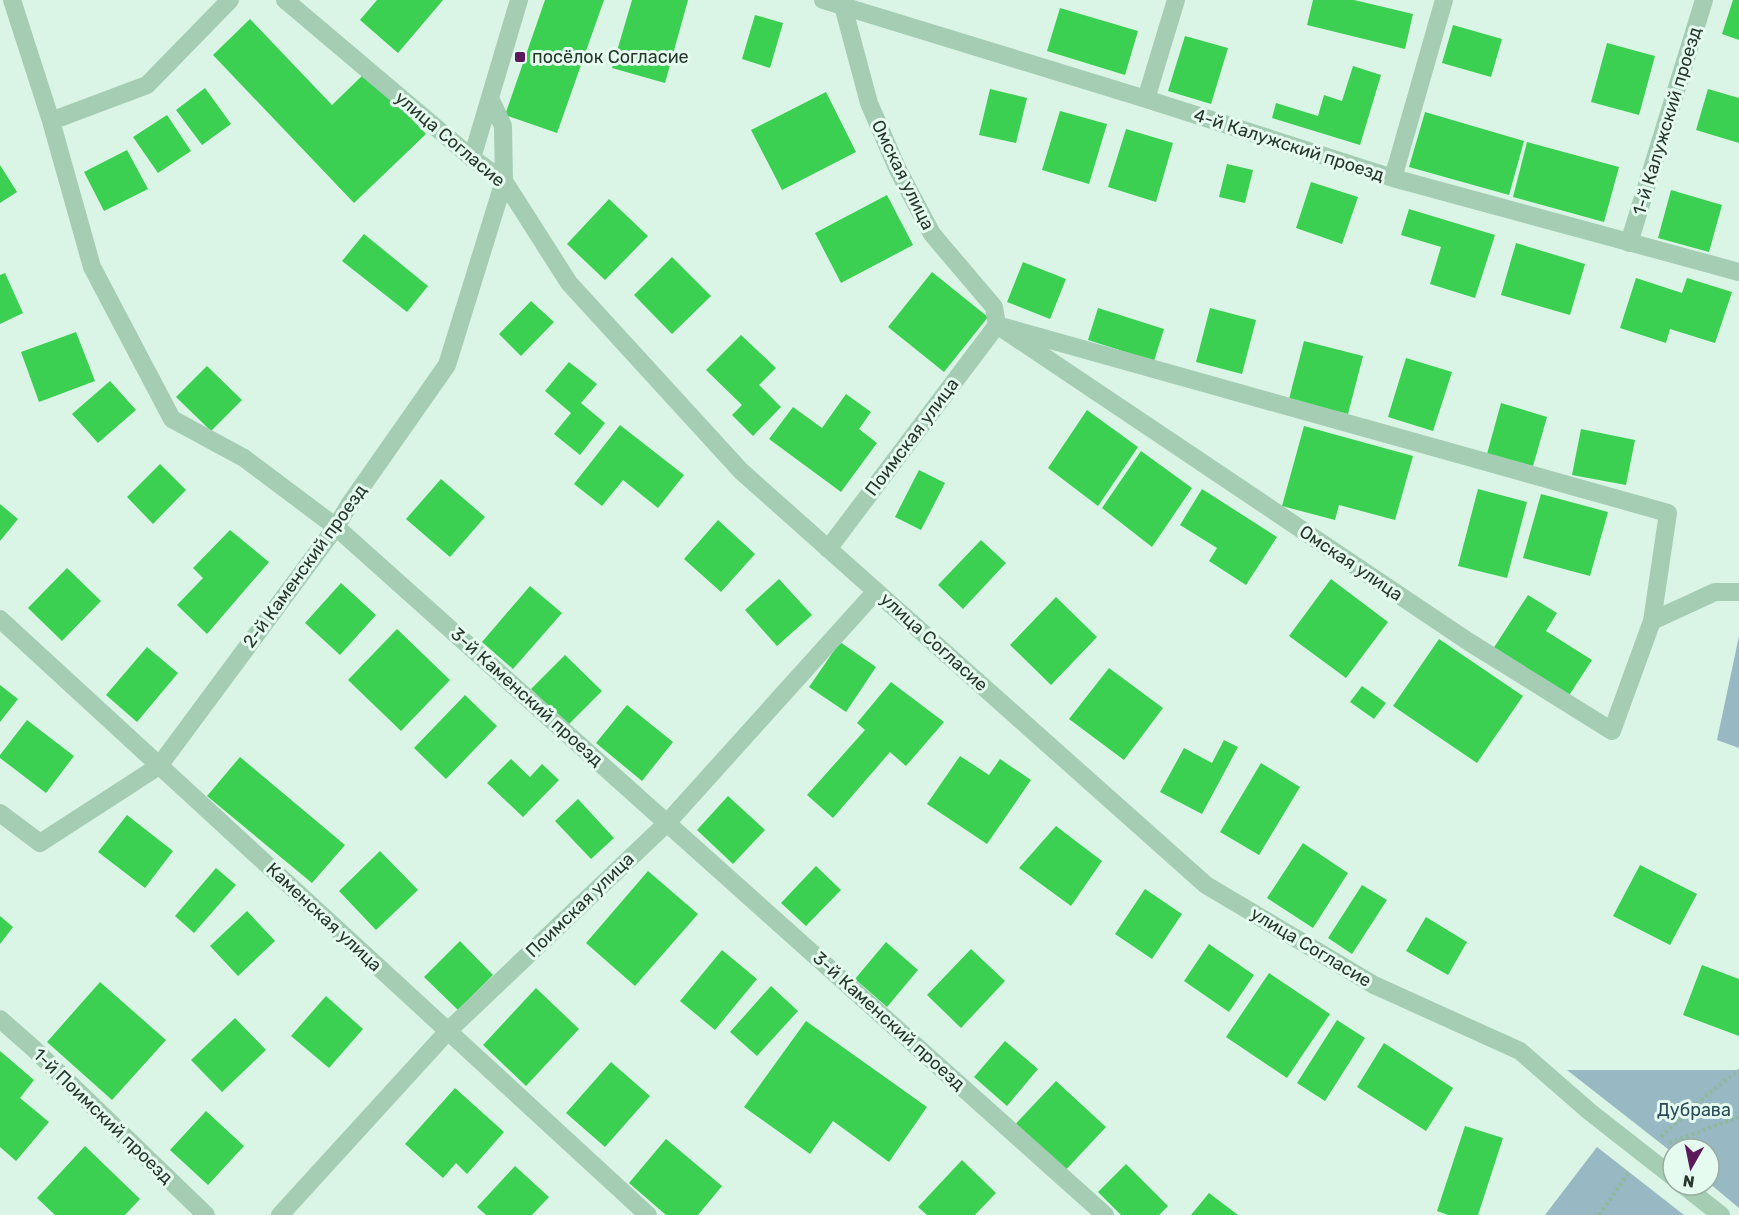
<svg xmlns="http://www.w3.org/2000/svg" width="1739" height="1215" font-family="Rubik,sans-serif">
<rect width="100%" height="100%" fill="#daf4e5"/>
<path fill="#98b9c4" d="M1739,636V748L1717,740Z
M1567,1070H1739V1208L1709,1183V1149H1673V1153Z
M1597,1147L1684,1215H1545Z"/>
<path fill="#3cd053" d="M377,0H443L398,53L360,20Z
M545,0H604L557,133L505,115Z
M632,0H688L665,83L612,68Z
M1313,0H1354L1413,14L1405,49L1307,25Z
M1733,0H1739V40L1722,34Z
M1060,8L1138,31L1125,75L1047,51Z
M755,15L783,23L770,68L742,59Z
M250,19L332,105L366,72L426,134L354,203L213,55Z
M1453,25L1502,39L1491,77L1442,63Z
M1185,36L1228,48L1211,104L1168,91Z
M1607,43L1655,56L1639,115L1591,102Z
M1353,66L1381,75L1360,145L1272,118L1276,103L1318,116L1324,95L1342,101Z
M205,88L231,124L202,145L176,110Z
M990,89L1027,98L1016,143L979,135Z
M1708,89L1739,98V143L1696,130Z
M826,92L856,152L782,190L751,130Z
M1060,111L1107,124L1089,184L1042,170Z
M1425,112L1524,141L1509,195L1409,167Z
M167,115L191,151L158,173L133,137Z
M1126,129L1173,143L1156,202L1108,187Z
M1527,142L1619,167L1604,222L1513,197Z
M127,150L148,189L104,211L84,172Z
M1227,164L1253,170L1245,203L1219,197Z
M0,165L17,192L0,203Z
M1311,182L1358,197L1342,244L1296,228Z
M1671,190L1722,205L1709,252L1658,238Z
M887,195L913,245L841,283L815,233Z
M609,199L648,236L605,280L567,244Z
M1409,209L1495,235L1475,298L1430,284L1441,247L1401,235Z
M364,234L428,286L407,312L342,261Z
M1516,243L1585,264L1570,315L1501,295Z
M672,257L711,296L672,334L634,295Z
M1023,262L1066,279L1050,319L1007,302Z
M932,272L988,317L944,372L888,327Z
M5,273L23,313L0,324V275Z
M1636,278L1682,293L1687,278L1732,292L1715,343L1670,329L1666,343L1620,328Z
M531,301L554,322L521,356L499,334Z
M1098,308L1164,329L1154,361L1088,340Z
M1210,308L1256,320L1242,374L1196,362Z
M76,332L95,381L39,402L21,352Z
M741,335L776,368L759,385L781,407L753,436L732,415L742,405L706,370Z
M1304,341L1363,356L1348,414L1289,399Z
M1406,358L1452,372L1433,431L1388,417Z
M569,362L597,384L581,403L605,423L580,455L554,434L571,413L545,391Z
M207,366L242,400L211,431L176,397Z
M110,381L136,410L98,443L72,414Z
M846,394L871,412L859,429L877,443L841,492L769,439L793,407L822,428Z
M1501,403L1547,417L1533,466L1487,454Z
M1087,410L1138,447L1098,506L1048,468Z
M620,425L684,475L658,508L623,480L602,506L574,484Z
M1304,426L1413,456L1395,520L1339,505L1335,520L1282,506Z
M1581,429L1635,440L1626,485L1572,475Z
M1141,451L1192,488L1152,547L1102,508Z
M160,464L186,490L153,524L127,497Z
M919,470L945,483L921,530L895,517Z
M441,479L485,517L450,557L406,519Z
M1202,489L1277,537L1246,585L1209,561L1217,548L1180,525Z
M1478,489L1527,502L1507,578L1458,566Z
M1541,494L1608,512L1590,576L1523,558Z
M0,504L18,519L0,541Z
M718,520L755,554L721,592L684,559Z
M230,530L269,562L207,634L177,605L203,578L193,568Z
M981,540L1006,563L963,609L938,585Z
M67,568L101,601L62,641L28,608Z
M779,579L812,615L777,646L745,610Z
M1331,579L1388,622L1346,678L1289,636Z
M341,583L376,615L340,655L305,623Z
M530,586L562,613L513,669L482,642Z
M1528,595L1557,613L1546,631L1592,660L1568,697L1493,649Z
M1056,597L1097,637L1051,685L1010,645Z
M397,629L450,680L401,731L348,680Z
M1439,639L1523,696L1477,763L1393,706Z
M840,642L876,667L846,712L809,687Z
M147,647L178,673L137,722L106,695Z
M565,655L602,691L568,725L531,689Z
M1109,668L1163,708L1124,760L1069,719Z
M891,682L944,722L906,766L890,752L833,818L807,795L865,730L857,723Z
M0,685L18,699L0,722Z
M1362,686L1386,703L1374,719L1350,702Z
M465,695L497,726L446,779L414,748Z
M627,705L673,742L642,781L596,743Z
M27,720L74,756L46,793L0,758V755Z
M1224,740L1238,747L1202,814L1160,792L1184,748L1212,763Z
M960,756L989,775L1000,759L1031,780L987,844L927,804Z
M240,757L345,845L312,883L207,796Z
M511,759L530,777L542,764L559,780L523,817L487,783Z
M1261,763L1300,787L1259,855L1220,832Z
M728,796L765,830L733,864L697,830Z
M578,799L614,838L591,859L555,821Z
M127,815L173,851L145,888L98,852Z
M1056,826L1102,861L1071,906L1019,868Z
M1303,843L1348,873L1313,928L1267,898Z
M380,851L418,890L376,930L339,891Z
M1640,865L1697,894L1670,945L1613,916Z
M816,866L841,890L806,926L781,903Z
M216,868L236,885L194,933L175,916Z
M648,871L698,914L635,986L586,943Z
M1362,885L1387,900L1352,954L1328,938Z
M1145,889L1182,914L1152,959L1115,934Z
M247,911L275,941L238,976L210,946Z
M0,916L13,927L0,944Z
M1426,917L1467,942L1448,975L1406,951Z
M460,941L493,975L458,1010L424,977Z
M886,942L918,970L887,1007L855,979Z
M1209,944L1254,975L1229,1012L1184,981Z
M971,949L1005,981L961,1028L927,995Z
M722,950L757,979L715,1030L680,1001Z
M1702,965L1739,979V1036L1683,1015Z
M1269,973L1330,1014L1287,1078L1226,1037Z
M100,982L166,1040L112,1100L47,1042Z
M771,986L798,1011L757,1056L730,1032Z
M536,988L579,1029L526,1086L483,1045Z
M326,996L363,1029L329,1068L291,1036Z
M235,1018L266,1050L222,1092L191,1060Z
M1337,1020L1365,1038L1325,1101L1297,1083Z
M806,1021L927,1107L889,1162L833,1121L810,1154L744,1107Z
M1005,1041L1038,1069L1007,1106L974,1077Z
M1384,1043L1453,1088L1426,1131L1357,1087Z
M0,1051L34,1080L20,1098L49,1122L16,1161L0,1147Z
M611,1062L650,1096L605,1147L566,1113Z
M1056,1081L1106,1127L1060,1176L1010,1130Z
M455,1088L504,1132L467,1174L456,1163L443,1178L405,1144Z
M206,1111L244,1146L208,1185L170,1150Z
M1465,1126L1503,1138L1478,1215H1448L1437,1211Z
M666,1139L722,1186L698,1215H666L629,1183Z
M85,1146L140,1199L125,1215H55L37,1198Z
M962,1160L996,1193L975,1215H927L918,1207Z
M1126,1164L1168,1206L1159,1215H1121L1098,1192Z
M515,1166L549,1197L532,1215H486L477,1207Z
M1209,1193L1238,1215H1191Z"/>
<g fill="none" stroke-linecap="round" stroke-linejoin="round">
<path stroke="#8fb99d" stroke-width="4" stroke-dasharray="3 3" stroke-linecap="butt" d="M1661,1137L1703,1098L1739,1070
M1669,1143L1739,1117
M1599,1215L1630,1171"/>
<path stroke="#a5cdb4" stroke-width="18" d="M12,0L51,121L147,85L230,0
M285,0L472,158L504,181L569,283L741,471L1206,885L1374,985L1520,1051L1590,1112L1673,1177
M823,0L1146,99L1393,178L1739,272
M844,0L843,6L869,103L898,170L932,234L994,307L997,325L1469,642L1612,731L1652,621L1715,592H1739
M1146,99L1176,0
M51,121L92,267L172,419L244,458L336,527L1105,1215
M472,158L519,0
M1393,178L1444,0
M1629,243L1704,0
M828,549L997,325L1668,513L1652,621
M0,619L648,1215
M0,813L40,843L159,766L336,527L349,505L447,365L504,181L503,126L490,98
M0,1019L33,1048L206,1215
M1683,1185L1721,1215
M280,1215L448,1031L667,823L876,591"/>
</g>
<rect fill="#5b195c" stroke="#e6fbf0" stroke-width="2" x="514" y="51" width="12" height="12" rx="3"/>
<g text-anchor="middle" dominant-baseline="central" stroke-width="6" stroke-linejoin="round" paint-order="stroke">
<g font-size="18" fill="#27382b" stroke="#e6fbf0" text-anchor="start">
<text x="532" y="57">посёлок Согласие</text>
</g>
<g font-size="18" fill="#27382b" stroke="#e6fbf0">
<text transform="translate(1667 121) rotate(-73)">1-й Калужский проезд</text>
<text transform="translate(450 139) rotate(40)">улица Согласие</text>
<text transform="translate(1289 145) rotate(18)">4-й Калужский проезд</text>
<text transform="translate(903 175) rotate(64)">Омская улица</text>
<text transform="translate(912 437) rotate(-53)">Поимская улица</text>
<text transform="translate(1351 563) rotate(34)">Омская улица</text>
<text transform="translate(305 566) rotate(-54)">2-й Каменский проезд</text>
<text transform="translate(934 642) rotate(42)">улица Согласие</text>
<text transform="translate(527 697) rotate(42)">3-й Каменский проезд</text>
<text transform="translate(580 905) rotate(-44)">Поимская улица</text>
<text transform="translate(324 917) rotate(43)">Каменская улица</text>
<text transform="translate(1311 947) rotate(31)">улица Согласие</text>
<text transform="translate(889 1021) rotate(42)">3-й Каменский проезд</text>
<text transform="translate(103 1116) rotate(44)">1-й Поимский проезд</text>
</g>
<g font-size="18" fill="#284a58" stroke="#e6fbf0">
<text x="1694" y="1110">Дубрава</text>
</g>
</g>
<g transform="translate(1691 1167) rotate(189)"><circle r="28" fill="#e6fbf0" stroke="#9aada1" stroke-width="1.5"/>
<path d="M0-4.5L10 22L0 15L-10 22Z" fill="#5b195c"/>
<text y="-9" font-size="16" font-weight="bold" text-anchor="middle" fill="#27382b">N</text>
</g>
</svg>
